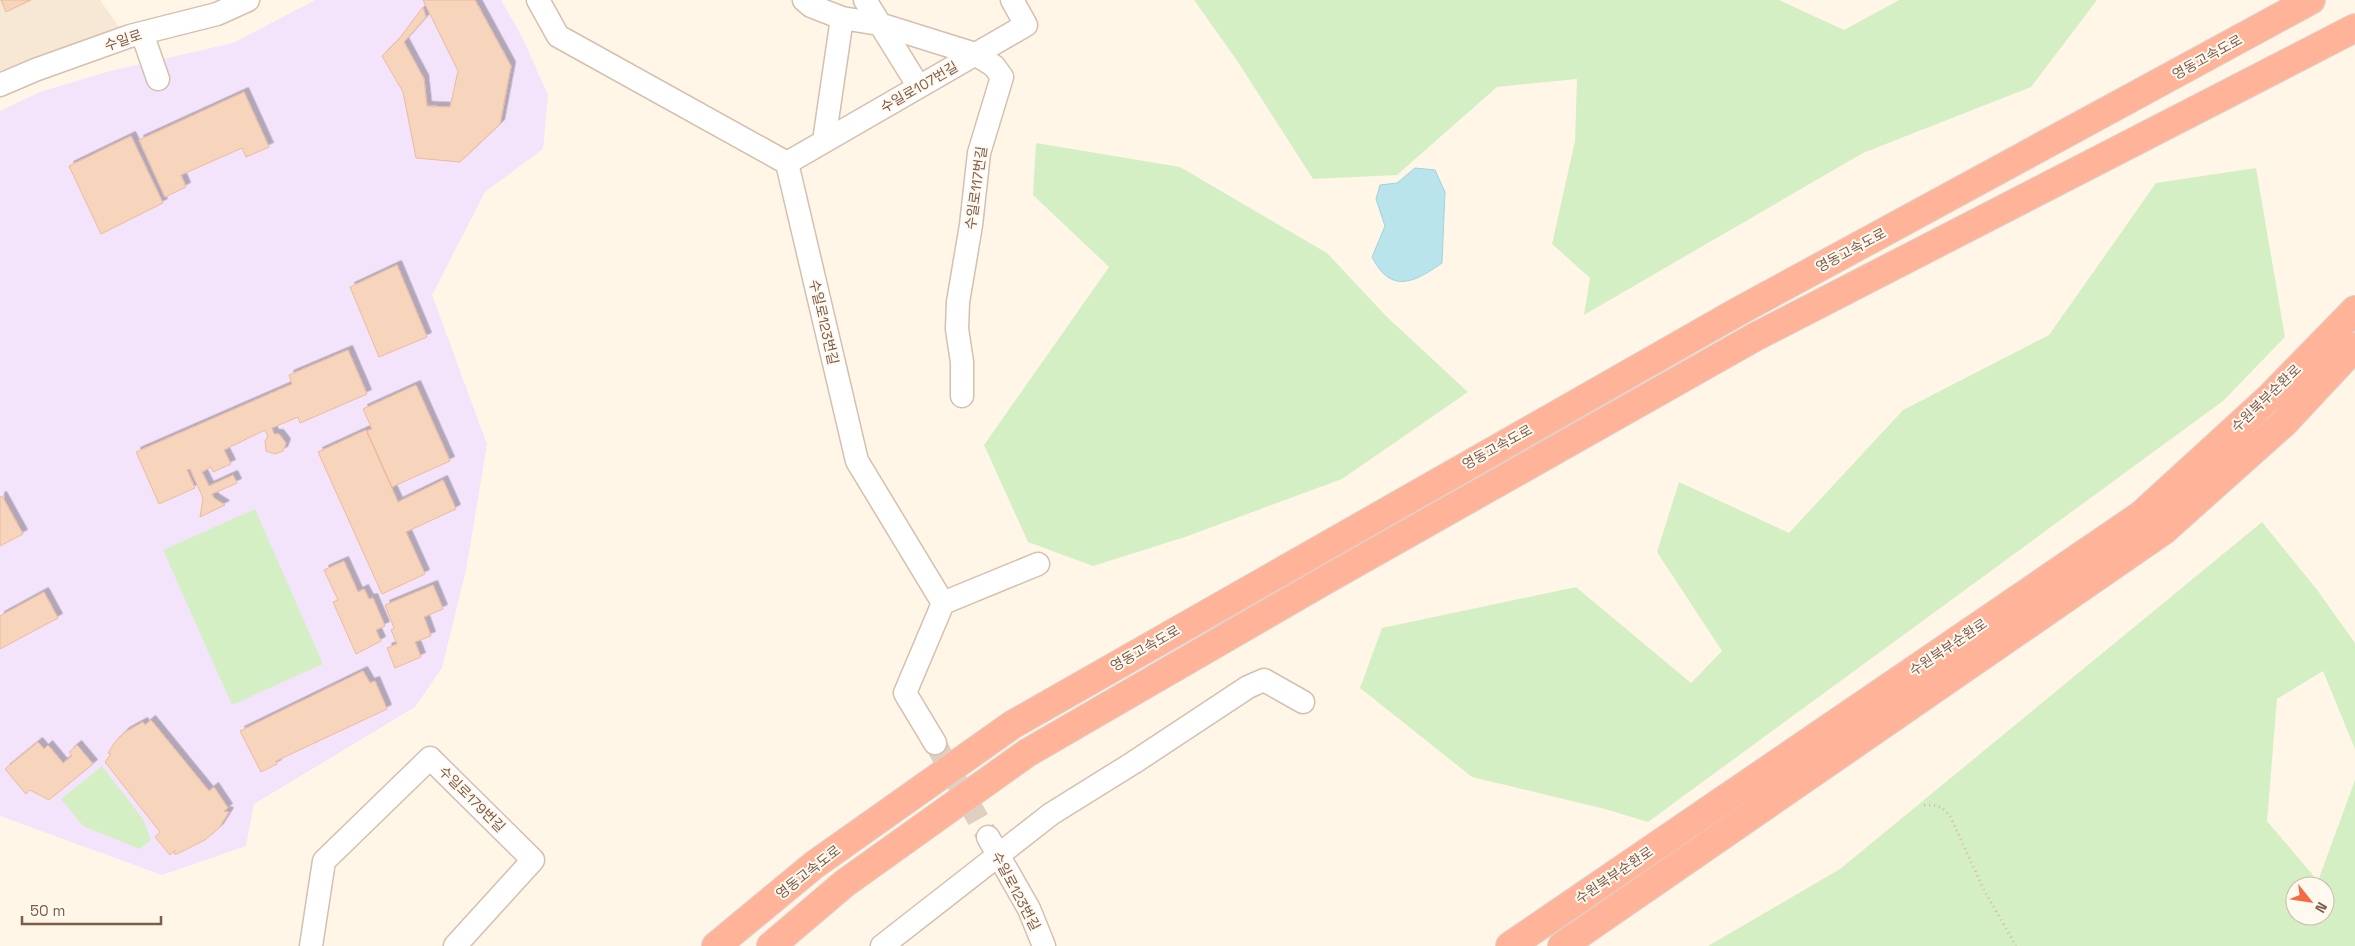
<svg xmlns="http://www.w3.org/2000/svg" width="2355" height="946" font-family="'Space Grotesk','Noto Sans KR',sans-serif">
<defs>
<filter id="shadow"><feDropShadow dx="4.5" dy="-4.5" stdDeviation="0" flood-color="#0004"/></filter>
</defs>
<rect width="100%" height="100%" fill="#fff6e8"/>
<path fill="#f7e8d5" d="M0,0H100L121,30L2,75L0,70Z"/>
<path fill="#f3e4fb" d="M315,0H501L522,37L548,95L543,149L485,192L432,295L487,444L466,570L442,668L415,707L254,804L246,846L162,875L0,816V111L40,92L110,71L233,43Z"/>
<path fill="#d5efc4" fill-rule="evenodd" d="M1194,0H1779L1844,30L1899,0H2097L2031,87L1863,153L1584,315L1590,278L1552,244L1575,141L1577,79L1497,87L1397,175L1313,179L1238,62Z
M1036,143L1180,167L1327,253L1387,317L1468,392L1342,479L1185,537L1093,566L1028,542L984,445L1109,267L1033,195Z
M2256,168L2285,337L2223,401L1648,822L1605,809L1472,777L1360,688L1382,628L1576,587L1691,683L1722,651L1657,552L1679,482L1789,533L1903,410L2049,335L2156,183Z
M255,509L323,664L232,705L163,550Z
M2262,522L2318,591L2355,643V749L2323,671L2277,699L2267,821L2318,881L2355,780V946H1708L1840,869ZM2295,886H2325V916H2295Z
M102,766L143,819L151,840L140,849L83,826L61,799Z"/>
<path fill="#b9e4eb" stroke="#9ed4de" d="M1415,168L1435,170L1445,192L1442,263C1415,282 1391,295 1372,257L1385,226L1376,199L1380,185L1397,183Z"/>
<path fill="#f7d4bc" stroke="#ecba9b" filter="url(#shadow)" d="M1,0H31L6,12Z
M423,0H475L511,66L500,124L460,162L416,158L403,92L382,56L399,39L423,7L426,17L404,42L424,79L427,106L450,107L458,71Z
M244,92L269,147L246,157L242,148L181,175L186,187L165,197L139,140Z
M131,136L163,203L101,234L69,166Z
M397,265L427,337L379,357L350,287Z
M348,350L367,394L300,423L298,417L272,428L274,434H279L286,443L283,451L275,454L266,451L265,441L268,436L265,430L224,450L231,464L213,472L211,467L202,472L209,486L233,475L237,483L212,494L214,498L225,505L200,517L203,498L190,469L187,470L195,488L159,504L136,452L292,384L289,375Z
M416,385L450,461L392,487L367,431L372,429L363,409Z
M366,430L398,502L443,480L456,509L406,532L425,574L382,594L318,452Z
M2,496L23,534L0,546V497Z
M344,561L358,592L364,589L369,599L373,598L385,626L376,630L381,641L356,654L333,602L338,600L324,570Z
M433,585L443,609L424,617L431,636L415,642L421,657L395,668L387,648L397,644L391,630L394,628L385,605Z
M44,592L58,618L0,649V616Z
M363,671L370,683L375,681L387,709L276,761L277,764L261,772L240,731Z
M151,720L209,791L214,787L228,808L224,811L229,812L219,828L205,840L177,854H174L175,850L170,855L155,837L160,832L105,762L111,754L108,753L115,742L125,732L143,722L145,725Z
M38,742L44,749L48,745L63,763L72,756L69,752L77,745L93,764L49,800L30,790L26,794L5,769Z"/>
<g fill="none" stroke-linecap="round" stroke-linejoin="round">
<path stroke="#decfc0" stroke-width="22" stroke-dasharray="22 11" stroke-linecap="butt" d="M935,743L988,837"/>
<defs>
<path id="minor" d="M538,0L558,36L787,163L857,461L943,603L905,693L935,743
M804,0L811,6L842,18L879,24L975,54L994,66L1002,77L979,153L971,225L958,302L957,329L962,362V396
M865,0L919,87
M142,33L158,79
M0,85L35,70L130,36L217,14L248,0
M824,141L842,18
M787,163L1026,25L1012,0
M943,603L1038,564
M988,837L1029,909L1044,946
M311,946L324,861L430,758L533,860L455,946
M882,946L1051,814L1133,763L1248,687L1264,680L1303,702"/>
<path id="highway" d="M716,946L814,865L1012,725L1739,311L2311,0
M771,946L845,883L1027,753L1322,582L1755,337L2355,28
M1510,946L2141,515L2270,397L2355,310
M1562,946L2163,531L2285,422L2355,347"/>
</defs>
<use href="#minor" stroke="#d5bfae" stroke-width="25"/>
<use href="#highway" stroke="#ddd4cf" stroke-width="30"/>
<path stroke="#ddb79e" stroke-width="3" stroke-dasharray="1 4" stroke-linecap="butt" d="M1924,805C1938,805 1943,806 1951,818L1984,890L2016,946"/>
<use href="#minor" stroke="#fff" stroke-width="22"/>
<use href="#highway" stroke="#ffb499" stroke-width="28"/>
</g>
<g text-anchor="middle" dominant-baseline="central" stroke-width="4" stroke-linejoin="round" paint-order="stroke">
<g font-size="14" fill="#7d5b48" stroke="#fff9f0">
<text transform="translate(123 40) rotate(-18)">수일로</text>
<text transform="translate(2207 57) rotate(-29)">영동고속도로</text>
<text transform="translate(919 87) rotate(-30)">수일로107번길</text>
<text transform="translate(976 188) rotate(-82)">수일로117번길</text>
<text transform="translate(1851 250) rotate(-28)">영동고속도로</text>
<text transform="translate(824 322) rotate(77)">수일로123번길</text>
<text transform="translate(2266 398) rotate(-44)">수원북부순환로</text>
<text transform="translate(1497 447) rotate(-29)">영동고속도로</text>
<text transform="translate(1948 647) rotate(-34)">수원북부순환로</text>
<text transform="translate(1145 648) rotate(-30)">영동고속도로</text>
<text transform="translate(472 799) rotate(45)">수일로179번길</text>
<text transform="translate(808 872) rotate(-38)">영동고속도로</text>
<text transform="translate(1614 875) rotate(-34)">수원북부순환로</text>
<text transform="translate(1016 891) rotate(62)">수일로123번길</text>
</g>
</g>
<g transform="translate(2310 901) rotate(120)"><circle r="24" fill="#fff9f0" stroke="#cbbaad"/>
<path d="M0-4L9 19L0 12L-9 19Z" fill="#f56a40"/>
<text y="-8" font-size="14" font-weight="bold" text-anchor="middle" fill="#7d5b48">N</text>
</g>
<path d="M22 916v8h139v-8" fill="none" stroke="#7d5b48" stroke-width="2.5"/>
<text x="30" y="916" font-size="15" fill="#7d5b48" stroke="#fff9f0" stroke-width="4" paint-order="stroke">50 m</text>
</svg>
